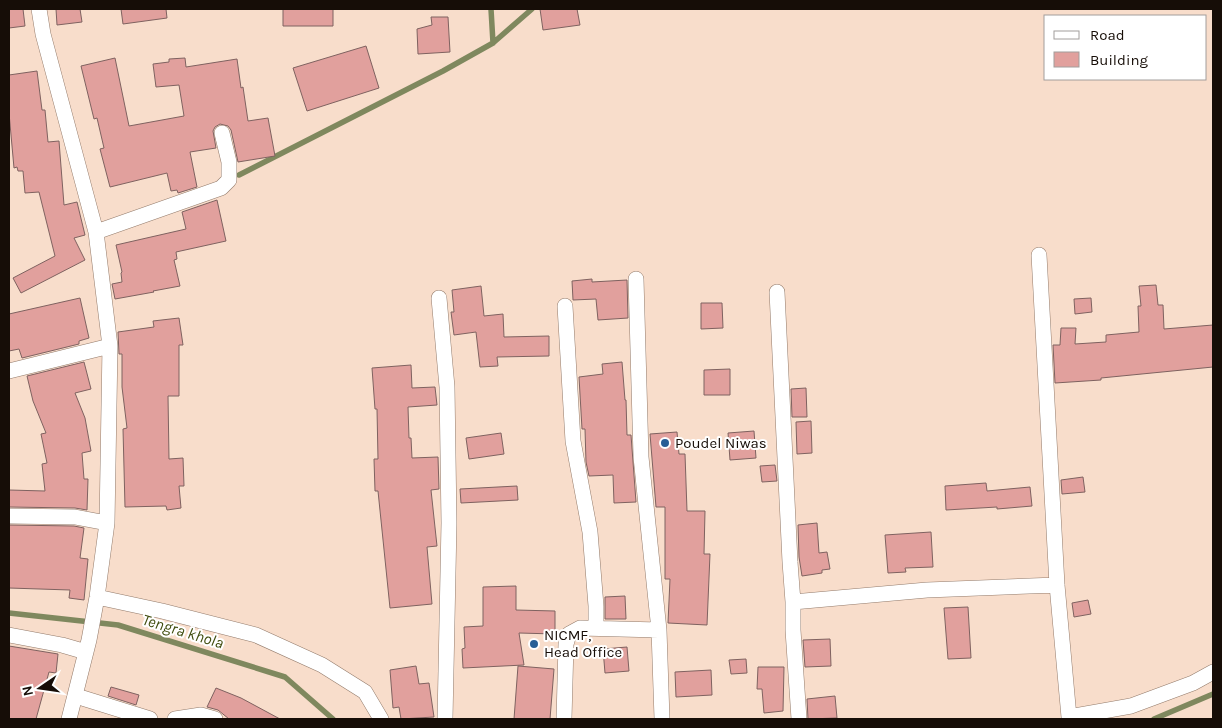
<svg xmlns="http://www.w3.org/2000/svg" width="1222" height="728" font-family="Karla,sans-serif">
<rect width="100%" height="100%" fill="#f8ddcb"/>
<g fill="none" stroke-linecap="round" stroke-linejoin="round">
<path stroke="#7f885e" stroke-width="5.5" d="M491,9L493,43
M239,175L443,71L493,43L532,9
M9,613L118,625L285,677L333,719
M1154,719L1213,694"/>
</g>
<path fill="#e1a09d" stroke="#7f6260" d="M9,9H23L25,26L9,28Z
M56,9H80L82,22L57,25Z
M121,9H166L167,18L123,24Z
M283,9H333V26H283Z
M540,9H577L580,25L543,30Z
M431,17H448L450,52L418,54L417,29L432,25Z
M366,46L379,88L307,111L293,68Z
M115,58L129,126L184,116L179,85L156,87L153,64L169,62V59L185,58L186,67L237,59L241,88L243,87L248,121L268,118L275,156L238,162L231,130L228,126L220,124L215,127L213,131L216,148L190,152L197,187L178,193L177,190L171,191L167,173L110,187L100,149L104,148L97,118L94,119L81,66Z
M37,71L42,110H45L48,142L59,141L64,205L77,202L85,235L74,238L85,260L21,293L13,278L55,256L39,192L25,193L23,171H18L17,167L14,168L9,113V75Z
M217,200L226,241L176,252L177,259L174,260L180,286L153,291L154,292L115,299L112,284L122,282L121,273L122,272L116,245L186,229L182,212Z
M592,279V282L627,280L628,318L598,320L596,299L573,300L572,281Z
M1156,285L1158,305H1163L1164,329L1213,325V367L1101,378V380L1055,383L1053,345H1060L1061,328H1076L1075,344L1106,342V335L1139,332L1138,306H1141L1139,286Z
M481,286L484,316L503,314L504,337L549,336V356L497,357L498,366L480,367L476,332L454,335L451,312H454L452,290Z
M80,298L89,338L79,341V344L22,358L19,349L9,351V314Z
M1091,298L1092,312L1075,314L1074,299Z
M701,303H722L723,328L701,329Z
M179,318L183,345H179V396H168L169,459L183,458L184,486H179L181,508L167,510L166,506L125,507L123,429L127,428L122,387V354H119L118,332L154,327L153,321Z
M84,362L91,389L75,393L85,418L91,451L82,453L84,479H88L87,510L75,508L9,507V490L45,491L42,464L47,463L41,434L46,433L33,401L27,376Z
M622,362L625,400H626L627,435H631L636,502L614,503L613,475L589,476L586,462L585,429H582L579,377L603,374L602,364Z
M411,365L412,388L435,387L437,405L408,407L409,438H411L412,458L438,457L439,489L431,490L437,546L427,547L432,604L390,608L378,491H375L374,459H378L377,409H375L372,368Z
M730,369V395H704V370Z
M806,388L807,417H792L791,389Z
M811,421L812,453L797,454L796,422Z
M754,431L756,458L730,460L728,433Z
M677,432L679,454H685L687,511H705L704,554H710L707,625L668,623L670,579H665V507H656L650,434Z
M501,433L504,454L469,459L466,438Z
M775,465L777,481L762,482L760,466Z
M1083,477L1085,492L1062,494L1061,480Z
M986,483L987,491L1030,487L1032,506L997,509V507L946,510L945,486Z
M517,486L518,500L461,503L460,489Z
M817,523L819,553L827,552L830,569L822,570V573L802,576L799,557L798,525Z
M9,525L74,526L84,528L80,558L88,559L84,600L69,598L70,590L9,588Z
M931,532L933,567L905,568L906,572L888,573L885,535Z
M516,586V610L555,611V634L519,633L524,665L463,668L462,649L465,648L464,627L483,626V587Z
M625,596L626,619H605V597Z
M1088,600L1091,614L1074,617L1072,603Z
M968,607L971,658L948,659L944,608Z
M830,639L831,666L805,667L803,640Z
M9,646L58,654L56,673L49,672L36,719H9Z
M627,647L629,671L605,673L603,649Z
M746,659L747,673L731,674L729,660Z
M416,666L419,684L429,683L434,717L401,719L399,707L393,708L390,670Z
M518,666L554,669L550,719H514Z
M758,667H784L783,711L764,713L762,689H757Z
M711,670L712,695L676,697L675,672Z
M111,687L139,695L136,705L108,696Z
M216,688L241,698L280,719H229L218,710L207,707Z
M835,696L837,718L808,719L807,699Z"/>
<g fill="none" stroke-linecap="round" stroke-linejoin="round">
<defs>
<path id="minor" d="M39,9L43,34L96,232L110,346L107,523L97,597L89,640L69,719
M96,232L221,188L229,180V162L222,133
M1039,255L1057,585L1069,717L1131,706L1193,683L1213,672
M636,279L641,457L659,630
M777,292L790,562L793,602
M439,298L447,387L449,523L445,719
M565,306L573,441L590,532L596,606V628
M9,371L110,346
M9,516L75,517L107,523
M97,597L162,611L256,635L322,665L365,692L381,719
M9,635L62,645L86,652
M76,696L150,719
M175,719L201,715L215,719
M564,719L566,644L569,634L580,628L659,630L662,719
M799,719L793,630V602L927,590L1057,585"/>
</defs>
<use href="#minor" stroke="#937b6b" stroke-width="16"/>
<use href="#minor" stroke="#fff" stroke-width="15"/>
</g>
<g fill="#275e96" stroke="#fff" stroke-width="2">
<circle cx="665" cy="443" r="5"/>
<circle cx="534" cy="644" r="5"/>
</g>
<g text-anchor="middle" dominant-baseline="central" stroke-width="4" stroke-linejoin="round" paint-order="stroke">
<g font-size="15" fill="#160d07" stroke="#fff" text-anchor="start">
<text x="675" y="443">Poudel Niwas</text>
<text x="544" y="635">NICMF,<tspan x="544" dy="17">Head Office</tspan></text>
</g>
<g font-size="16" font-style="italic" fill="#404d0e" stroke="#fff">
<text transform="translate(183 631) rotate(17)">Tengra khola</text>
</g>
</g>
<rect width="1222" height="728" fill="none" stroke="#160d07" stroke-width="20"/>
<rect x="1044" y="15" width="162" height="65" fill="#ffffff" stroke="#a29e9c"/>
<rect x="1054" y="31" width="25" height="8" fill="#ffffff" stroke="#a29e9c"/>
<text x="1090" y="40" font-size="15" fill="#160d07">Road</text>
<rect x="1054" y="52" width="25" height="15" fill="#e1a09d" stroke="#a29e9c"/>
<text x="1090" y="65" font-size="15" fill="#160d07">Building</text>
<g transform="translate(40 688) rotate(257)" stroke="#ffffff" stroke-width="4" paint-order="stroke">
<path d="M0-4L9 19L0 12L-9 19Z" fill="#160d07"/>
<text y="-8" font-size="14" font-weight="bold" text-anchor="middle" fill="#160d07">N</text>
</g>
</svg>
